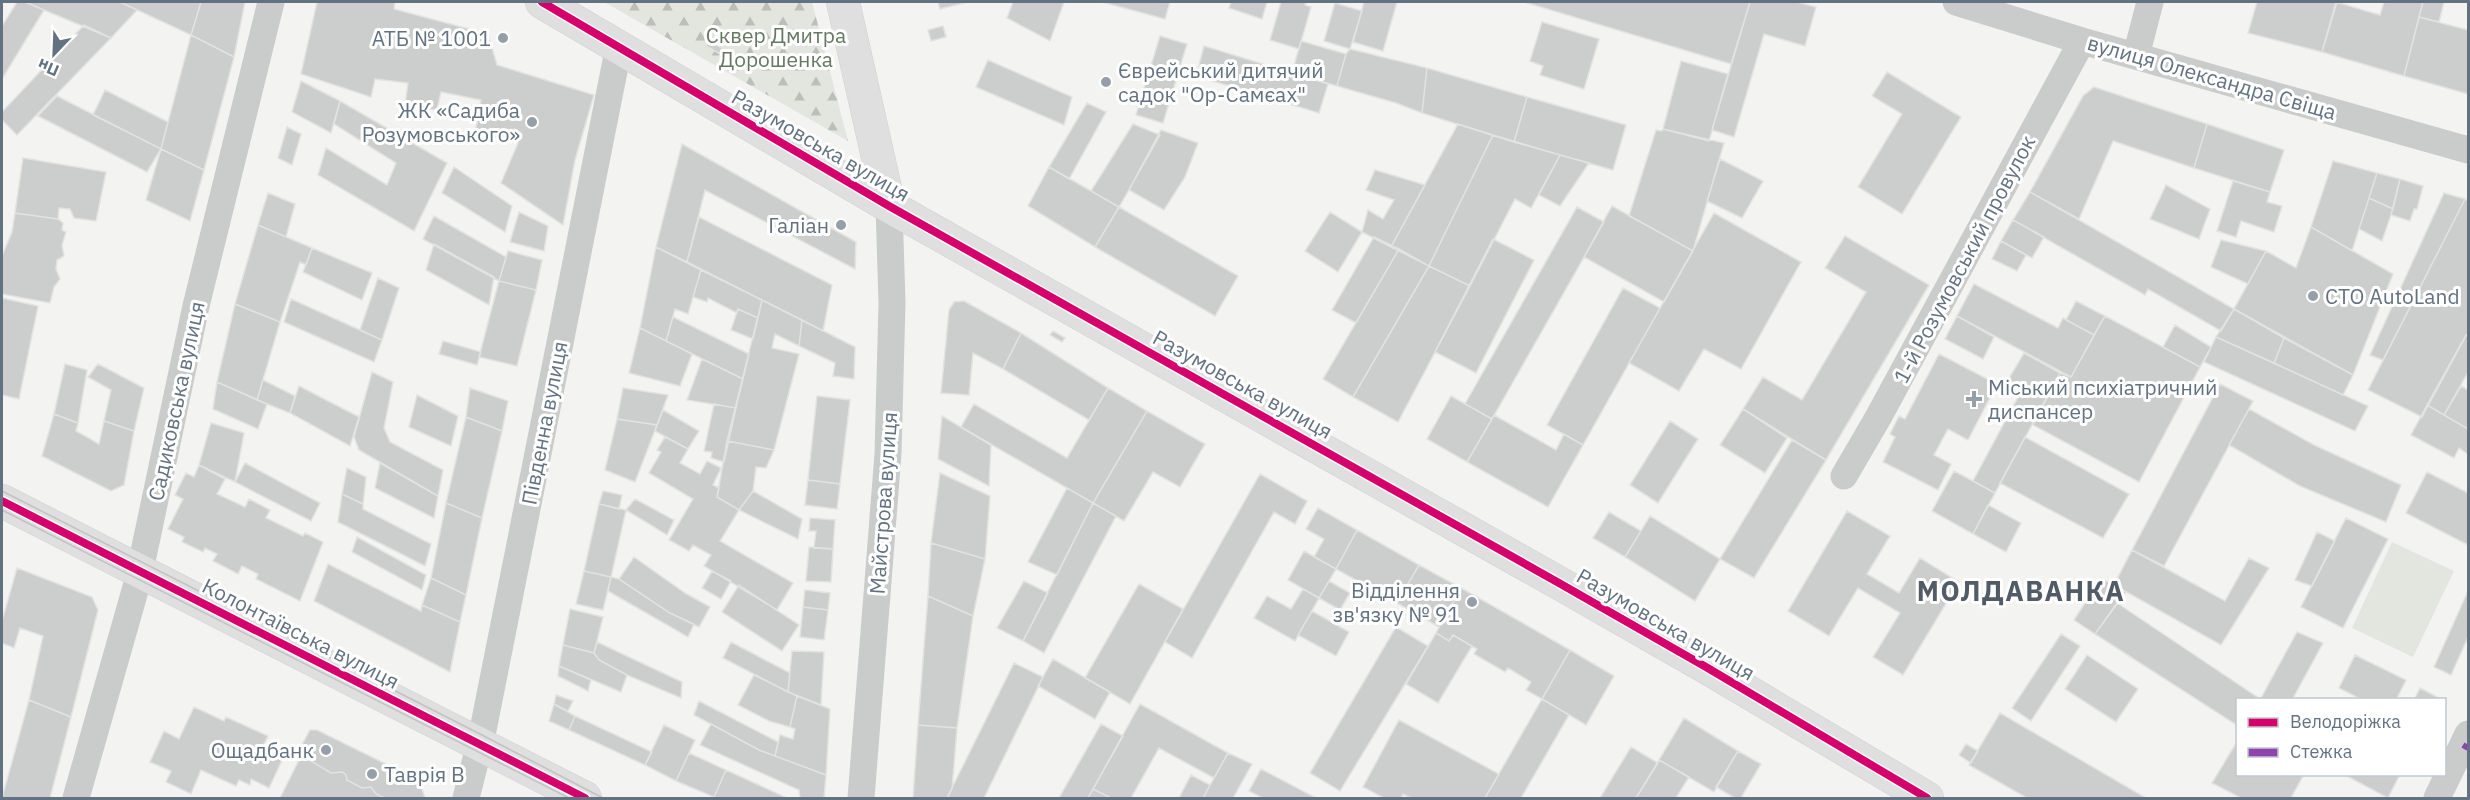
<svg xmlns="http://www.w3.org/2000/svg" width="2470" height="800" font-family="'IBM Plex Sans',sans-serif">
<defs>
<pattern id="forest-firs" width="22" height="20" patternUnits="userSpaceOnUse" patternTransform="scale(1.5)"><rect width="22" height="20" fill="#e2e6df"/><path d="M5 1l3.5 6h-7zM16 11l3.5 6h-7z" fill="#bbbfba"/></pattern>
</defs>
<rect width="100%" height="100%" fill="#f3f3f1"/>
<path fill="url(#forest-firs)" d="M604,2H812L848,141Z"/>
<path fill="#e2e6df" d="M2392,542L2454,571L2413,657L2352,628Z"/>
<path fill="#cccdcd" stroke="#e2e2e1" stroke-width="1.5" d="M17,2H25L44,10L2,79V26Z
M25,2H120L137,10L111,38Z
M120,2H201L191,35Z
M201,2H245L234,57L191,35Z
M317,2H395L394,9L488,34L497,65L594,95L575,160L563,225L501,183L518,143L475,133L481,100L441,92L437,110L405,105L408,83L375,79L371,97L301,74Z
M938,2H968L940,9Z
M1013,2H1064L1050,41L1007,18Z
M1102,2H1170L1165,19Z
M1231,2H1267L1262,19L1229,8Z
M1281,2H1306L1305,5L1311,7L1299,49L1270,40Z
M1364,2H1397L1383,51L1353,42Z
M1524,2H1750L1731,64Z
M1750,2H1797L1816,7L1805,46L1764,34L1734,137L1712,130Z
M2257,2H2337L2322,52L2248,33Z
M2336,2L2380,15L2384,2H2423L2404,76L2322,52Z
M2423,2H2444L2439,22L2419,17Z
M1335,3L1362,11L1350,49L1324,41Z
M2419,17L2468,30V94L2404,76Z
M1542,22L1599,39L1584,89L1540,75L1543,66L1530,61Z
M84,25L111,38L17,135L2,120V112Z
M943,26L946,37L931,41L928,30Z
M191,35L234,57L204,170L161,149Z
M1160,36L1187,44L1163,123L1136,115Z
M709,40L725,50L722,55L706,46Z
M1301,41L1346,54L1337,86L1292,73Z
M1204,46L1328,84L1319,113L1196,76Z
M1350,49L1427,68L1422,113L1396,103L1337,86L1346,54Z
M988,60L1072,97L1064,125L976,87Z
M1681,61L1728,74L1709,141L1663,129Z
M1427,68L1527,97L1514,142L1422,113Z
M1887,72L1961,117L1902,214L1858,187L1902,114L1872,96Z
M301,81L340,101L331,133L292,112Z
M2094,87L2207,124L2194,168L2113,141L2079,219L2030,192L2083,96Z
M105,90L168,122L161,149L93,115Z
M57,96L161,149L147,172L38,116Z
M1527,97L1626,125L1613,170L1514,142Z
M340,101L447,163L414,231L318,175L326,148L387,185L396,163L334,124Z
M1087,103L1106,112L1069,179L1049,167Z
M1133,124L1160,135L1119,207L1091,191Z
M1458,124L1493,135L1429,266L1391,247Z
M2207,124L2284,150L2270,192L2194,168Z
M287,127L301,134L292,165L278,158Z
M1663,129L1724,143L1693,251L1629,216L1656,130L1662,131Z
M1161,130L1198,143L1185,177L1164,210L1129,190Z
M1493,135L1560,155L1531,208L1515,199L1470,286L1429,266Z
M682,144L856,242L855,269L705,190L687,262L656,247Z
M161,149L204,170L190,221L146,200Z
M1560,155L1589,163L1560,206L1539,195Z
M23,158L106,172L96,221L74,218L70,209L59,208L58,219L15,213Z
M1720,159L1763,181L1742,218L1707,201Z
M2333,161L2377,173L2352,251L2311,227Z
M454,167L512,206L505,232L442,193Z
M1049,167L1119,207L1095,247L1028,206Z
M1375,170L1425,185L1391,247L1362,232L1368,210L1383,219L1394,200L1366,190Z
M2377,173L2400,179L2393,209L2369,198Z
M2400,179L2423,186L2417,209H2414L2410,221L2391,215Z
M2233,181L2270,192L2267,202L2282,206L2274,232L2241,221L2236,237L2217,231Z
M2166,185L2210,209L2199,239L2150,219Z
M2030,192L2234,309L2221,331L2148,289L2145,295L2013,220Z
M268,193L295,204L286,237L258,225Z
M2444,193L2465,199L2383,360L2370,355Z
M2369,198L2393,209L2382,241L2359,229Z
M2465,199L2468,201V332L2422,417L2368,390Z
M1612,206L1693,251L1664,302L1584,257Z
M1119,207L1238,276L1215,316L1095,247Z
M1577,207L1604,222L1492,419L1465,404Z
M519,212L548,226L544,251L510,242Z
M1330,212L1362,232L1338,272L1305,251Z
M15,213L58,219L63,223L62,230L66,232L62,245L64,256L57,260L56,269L60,279L54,287L50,303L2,294V256L12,232Z
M1714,213L1801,262L1741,369L1704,349L1679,391L1629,363Z
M434,216L506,257L499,281L423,239Z
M699,217L832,285L823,331L687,262Z
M2013,220L2044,237L2032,258L2001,241Z
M258,225L312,248L306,265L300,262L280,322L235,304Z
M2311,227L2393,274L2353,375L2234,309L2266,251L2296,268Z
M1845,236L1929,285L1826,460L1743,409L1763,377L1802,400L1866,292L1825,268Z
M1374,237L1399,249L1356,323L1332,310Z
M1493,239L1534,260L1476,373L1435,352Z
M2221,240L2266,251L2248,284L2211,267Z
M2001,241L2026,255L2017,271L1992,259Z
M434,244L494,277L489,305L426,270Z
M656,247L701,270L688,314L675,309L666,341L640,328Z
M312,248L372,273L362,300L303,272Z
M1399,249L1429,266L1353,397L1323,379Z
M508,251L542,260L536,290L499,281Z
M1429,266L1470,286L1398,422L1353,397Z
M701,270L762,300L758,318L738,309L737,313L708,298L707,302L693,297Z
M378,278L399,288L382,340L360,330Z
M499,281L536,290L517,366L479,357Z
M1974,284L2058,328L2063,318L2094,335L2071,377L1957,316Z
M1623,288L1660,308L1583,445L1547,425Z
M2,298L38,306L19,399L2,395Z
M291,299L382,340L374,362L284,322Z
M762,300L802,320L799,346L775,334L772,348L799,354L774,450L727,441Z
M964,301L1021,333L1003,369L973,353L969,395L941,393L949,310L954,302Z
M2076,301L2105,316L2094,335L2066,320Z
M235,304L280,322L257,400L217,382Z
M738,309L758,318L753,339L731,330Z
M2234,309L2284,338L2274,363L2216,337Z
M1957,316L1994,337L1983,359L1945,339Z
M2105,316L2200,367L2139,482L2033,425L2060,373L2071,377Z
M673,317L749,354L743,379L666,341Z
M802,320L855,347L854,379L833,376L835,363L799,346Z
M2175,325L2211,347L2200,367L2163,347Z
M640,328L692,354L680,386L629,373Z
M1053,331L1065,338L1062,342L1050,335Z
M1021,333L1108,388L1089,420L1003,369Z
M2466,335L2468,336V372L2444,415L2427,405Z
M2216,337L2368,406L2355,431L2204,362Z
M2284,338L2353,375L2343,395L2274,363Z
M443,341L481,352L477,365L439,354Z
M2024,353L2060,373L1995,493L1973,481L2023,388L2008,380Z
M1939,354L1997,384L1968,440L1948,429L1934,455L1951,464L1938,490L1883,462L1895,437L1890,434L1899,416L1905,419Z
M702,359L743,379L736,408L687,400Z
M65,364L87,370L78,423L54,414Z
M98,364L144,388L134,431L104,421L111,390L88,377Z
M372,372L393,382L384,428L390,442L443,470L438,496L359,450L354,437Z
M263,380L295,396L290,413L257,400Z
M217,382L267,404L258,429L213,409Z
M2220,384L2253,401L2164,566L2132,550Z
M299,386L359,417L350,446L290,413Z
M2461,386L2468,390V429L2444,415Z
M470,388L508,401L502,431L466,417Z
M623,388L668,395L657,425L617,419Z
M1108,388L1147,411L1093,503L961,427L974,404L1067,458Z
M417,395L458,416L451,446L409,427Z
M817,396L850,400L840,484L808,480Z
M1451,396L1492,419L1467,462L1427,439Z
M714,404L736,408L724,462L711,458L712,452L704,451Z
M2427,405L2468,429V454L2459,448L2454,458L2411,435Z
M1743,409L1787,438L1765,473L1720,445Z
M2249,409L2314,445L2401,485L2386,522L2300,486L2229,445Z
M663,410L699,431L688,449L655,431Z
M1147,411L1205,444L1180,487L1153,472L1124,521L1093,503Z
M54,414L78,423L76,431L99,444L104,421L134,431L124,485L111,491L42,456Z
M1494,415L1556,450L1564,434L1583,445L1548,507L1467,462Z
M942,416L991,445L989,486L938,459Z
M466,417L502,431L482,518L446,503Z
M617,419L657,425L635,482L605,470Z
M1670,421L1698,439L1658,503L1630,485Z
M211,423L244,433L235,482L199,465Z
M665,437L688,449L680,463L700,474L707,461L721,468L713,485L719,488L717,497L739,510L720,541L793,583L777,610L704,566L711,555L693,545L689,551L669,540L693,499L649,473L661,452L657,450Z
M2025,437L2129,494L2103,538L2000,483Z
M1792,440L1826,460L1754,578L1720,559Z
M727,441L774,450L766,468L756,467L753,491L739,510L717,497Z
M245,463L320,503L311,521L235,482Z
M380,463L438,496L434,518L375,488Z
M199,465L225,479L217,494L245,507L249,499L270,510L266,518L303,536L305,533L323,542L300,601L256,579L258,574L242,566L238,574L213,561L217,554L205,548L203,552L182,542L184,537L168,529L183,499L175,495L186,473L194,477Z
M347,468L366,477L363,504L342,494Z
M1954,471L1995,493L1973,534L1932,511Z
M2427,472L2468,493V545L2406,513Z
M940,473L990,496L985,559L931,543Z
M1260,474L1307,501L1295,524L1274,512L1192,658L1165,642Z
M808,480L840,484L837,509L805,505Z
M1067,488L1093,503L1057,575L1028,562Z
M603,491L622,495L619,509L599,504Z
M753,491L802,519L798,539L739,510Z
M342,494L363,504V509L431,544L425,566L338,522Z
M635,499L674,520L667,535L626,510Z
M446,503L482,518L466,595L431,578Z
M1093,503L1116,516L1044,653L1023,641Z
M599,504L626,510L611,577L584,571Z
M1988,505L2021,523L2006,552L1973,534Z
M1318,508L1357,530L1336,569L1314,557L1324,539L1306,529Z
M1847,511L1890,536L1867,574L1899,593L1920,558L1959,582L1903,675L1873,657L1900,613L1858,588L1829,636L1788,611Z
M1609,512L1641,531L1625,557L1593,538Z
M1650,516L1720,559L1695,601L1625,557Z
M810,518L835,520L833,549L814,548L816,531H809Z
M2346,518L2388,539L2343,628L2301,607Z
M1357,530L1419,565L1397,603L1336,569Z
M2317,532L2335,541L2312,586L2295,580Z
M357,537L426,575L422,590L352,552Z
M931,543L985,559L973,616L928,596Z
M809,547L833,549L831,582L806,581Z
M2132,550L2225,601L2249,558L2269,568L2221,645L2114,585Z
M1304,551L1336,569L1319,598L1288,580Z
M634,557L685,593L710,607L699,627L670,613L619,579Z
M328,564L421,611L422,605L460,622L450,672L314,601Z
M1419,565L1461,588L1439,627L1397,603Z
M17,568L92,597L98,610L71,717L29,700L43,636L20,628L14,648L2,643V621Z
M584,571L611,577L603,610L576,604Z
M712,571L731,581L721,599L702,588Z
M611,577L619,579L670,613L694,624L688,637L608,591Z
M431,578L466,595L460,622L422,605Z
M2101,578L2126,592L2095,634L2074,620Z
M1024,581L1048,593L1023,641L997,628Z
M1329,581L1350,593L1340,610L1319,598Z
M1139,584L1183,609L1130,704L1085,678Z
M739,585L799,625L782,651L722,612Z
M1461,588L1570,650L1542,699L1526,690L1531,682L1508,668L1505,672L1474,654L1477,649L1453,635L1449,641L1436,633Z
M1303,589L1319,598L1295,641L1254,618L1267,596L1291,609Z
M805,590L830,593L828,610L803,607Z
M2468,591V637L2451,675L2434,667Z
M928,596L973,616L957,728L918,725Z
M2117,603L2260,699V700H2238V726L2095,634Z
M803,607L828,610L824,640L800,637Z
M570,609L603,617L594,653L563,645Z
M1312,611L1349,632L1336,656L1298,635Z
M1396,627L1428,646L1340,791L1310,773Z
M2297,632L2323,643L2292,700H2260Z
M1436,633L1449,641L1453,635L1472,646L1438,703L1406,684Z
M2061,634L2080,646L2031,721L2012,708Z
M597,642L682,682L681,698L627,675L599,660L594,653Z
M731,642L790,673L788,692L723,658Z
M563,645L594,653L599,660L627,675L621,692L559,666Z
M1570,650L1614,676L1586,725L1542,699Z
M792,651L824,652L821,705L788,692Z
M2087,655L2138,689L2116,722L2065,689Z
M2355,655L2406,680L2396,700H2362L2339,688Z
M1053,659L1110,692L1095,719L1038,686Z
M1014,663L1043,677L984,798H947Z
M559,666L591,680L588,691L558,676Z
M754,675L797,696L790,727L769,721L738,705Z
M2420,688L2439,698L2438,700H2414Z
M556,695L573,701L568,711L554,704Z
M797,696L830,709L826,775L775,756L780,735L793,739L795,729L790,727Z
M1542,699L1569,715L1521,798H1485Z
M29,700L71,717L50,798H2Z
M699,701L778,742L775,756L759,750L694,715Z
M554,704L575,716L569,730L549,721Z
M1140,704L1228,753L1214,778L1159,748L1131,798H1111L1093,789Z
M194,707L224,721L226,717L268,736L264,744L285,754L269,788L251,779L250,785L239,780L236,786L201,770L191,794L166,782L171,771L150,762L164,731L179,739Z
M2000,713L2146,798H2027L1969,765Z
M575,716L652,752L645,765L569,730Z
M1684,718L1738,751L1714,792L1659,760Z
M1399,720L1499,774L1485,798H1411L1403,794L1401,798H1384L1363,787Z
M711,724L759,750L826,775L824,798H800L799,790L700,745Z
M1101,724L1123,736L1088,798H1059Z
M664,725L695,740L676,781L645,765Z
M918,725L957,728L952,789L947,798H913Z
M310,730H317L404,773L421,786L425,798H385L376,794L371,787L362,788L347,780L346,775L342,772L331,773L311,761L296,756Z
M2238,740V774H2304L2291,798H2241L2212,783Z
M1966,744L1978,751L1971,763L1959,755Z
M1631,747L1658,763L1636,798H1600Z
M1738,751L1761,764L1741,798H1735L1716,787Z
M689,753L726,770L714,797L676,781Z
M1228,753L1252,764L1233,798H1203Z
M300,758L311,761L331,773L342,772L346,775L347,780L362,788L371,787L376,794L385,798H280Z
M1659,760L1689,777L1676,798H1636Z
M1261,769L1316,798H1263L1249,791Z
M726,770L787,798H717L714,797Z
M2343,774H2400L2388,798Z
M1191,775L1210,785L1203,798H1179Z
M1093,789L1111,798H1088Z"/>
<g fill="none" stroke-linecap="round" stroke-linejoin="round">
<defs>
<path id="secondary" d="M2,501L585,798"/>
<path id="primary" d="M542,2L889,206L1559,583L1706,667L1927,798
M843,2L889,206"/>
</defs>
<use href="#secondary" stroke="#d0d1d0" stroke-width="34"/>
<use href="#primary" stroke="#d0d1d0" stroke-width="34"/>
<path stroke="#cacccc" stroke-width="27" d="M1956,2L2082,41L2468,150
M2136,56L2150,2
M1844,476L1879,416L2082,41
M76,798L138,580L196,306L271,2
M466,798L482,735L619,46
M861,798L888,454L892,303L889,206
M2437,798L2468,734"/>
<use href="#secondary" stroke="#dfdfe0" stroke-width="33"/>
<use href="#primary" stroke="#dfdfe0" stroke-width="33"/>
<path stroke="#c1c2c2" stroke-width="1.5" d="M2,491L482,735L603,798
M2,510L569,798"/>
<path stroke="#8e44ad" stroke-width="6" stroke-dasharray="12 6" stroke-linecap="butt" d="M2463,745L2468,748"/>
<defs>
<path id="cycleway" d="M542,2L889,206L1559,583L1706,667L1927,798
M2,501L585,798"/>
</defs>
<use href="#cycleway" stroke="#fff" stroke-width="11"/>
<use href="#cycleway" stroke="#d6006c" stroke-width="8"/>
</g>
<g fill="#959fa8" stroke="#fff" stroke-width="2">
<circle cx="503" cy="38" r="6"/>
<circle cx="1106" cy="82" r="6"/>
<circle cx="532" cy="122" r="6"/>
<circle cx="841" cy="225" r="6"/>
<circle cx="2313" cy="296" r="6"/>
<path d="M1971 390h6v6h6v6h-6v6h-6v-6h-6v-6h6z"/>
<circle cx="1472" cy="602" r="6"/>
<circle cx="326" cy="750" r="6"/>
<circle cx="372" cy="774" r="6"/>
</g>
<g text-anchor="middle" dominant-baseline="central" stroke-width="6" stroke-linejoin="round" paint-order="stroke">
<g font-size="21" fill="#657962" stroke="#fff">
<text x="776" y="35">Сквер Дмитра<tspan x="776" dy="24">Дорошенка</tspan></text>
</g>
<g font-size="21" fill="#637281" stroke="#fff" text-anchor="end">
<text x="491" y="38">АТБ № 1001</text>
<text x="1118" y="70" text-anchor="start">Єврейський дитячий<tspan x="1118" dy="24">садок "Ор-Самєах"</tspan></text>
<text x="520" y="110">ЖК «Садиба<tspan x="520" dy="24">Розумовського»</tspan></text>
<text x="829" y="225">Галіан</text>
<text x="2325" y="296" text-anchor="start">СТО AutoLand</text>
<text x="1988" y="387" text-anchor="start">Міський психіатричний<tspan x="1988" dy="24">диспансер</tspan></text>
<text x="1460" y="590">Відділення<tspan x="1460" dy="24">зв'язку № 91</tspan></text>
<text x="314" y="750">Ощадбанк</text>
<text x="384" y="774" text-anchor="start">Таврія В</text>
</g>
<g font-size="21" fill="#637281" stroke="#fff">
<text transform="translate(2212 77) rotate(16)">вулиця Олександра Свіща</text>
<text transform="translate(821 145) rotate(30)">Разумовська вулиця</text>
<text transform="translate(1964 259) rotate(-62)">1-й Розумовський провулок</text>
<text transform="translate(1243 384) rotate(29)">Разумовська вулиця</text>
<text transform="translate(176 401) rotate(-78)">Садиковська вулиця</text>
<text transform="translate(544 423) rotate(-79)">Південна вулиця</text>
<text transform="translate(883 503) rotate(-86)">Майстрова вулиця</text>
<text transform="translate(1666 624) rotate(30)">Разумовська вулиця</text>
<text transform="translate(301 633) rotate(27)">Колонтаївська вулиця</text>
</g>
<g font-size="27" font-weight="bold" letter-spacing="1.5" fill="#515c66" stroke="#fff">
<text x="2021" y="590">МОЛДАВАНКА</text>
</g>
</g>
<rect width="2470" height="800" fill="none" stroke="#637281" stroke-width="6"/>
<rect x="2236" y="698" width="210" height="78" fill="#ffffff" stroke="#c1c7cd" stroke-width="1.5"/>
<rect x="2248" y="718" width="30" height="9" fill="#d6006c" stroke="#c1c7cd" stroke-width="1.5"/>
<text x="2290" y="728" font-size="18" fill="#637281">Велодоріжка</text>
<rect x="2248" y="748" width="30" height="9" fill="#8e44ad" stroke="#c1c7cd" stroke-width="1.5"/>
<text x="2290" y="758" font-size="18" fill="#637281">Стежка</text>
<g transform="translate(54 54) rotate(203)" stroke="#ffffff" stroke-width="4.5" paint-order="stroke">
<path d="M0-4.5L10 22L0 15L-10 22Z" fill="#637281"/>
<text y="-9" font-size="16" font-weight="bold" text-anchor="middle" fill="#637281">Пн</text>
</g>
</svg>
